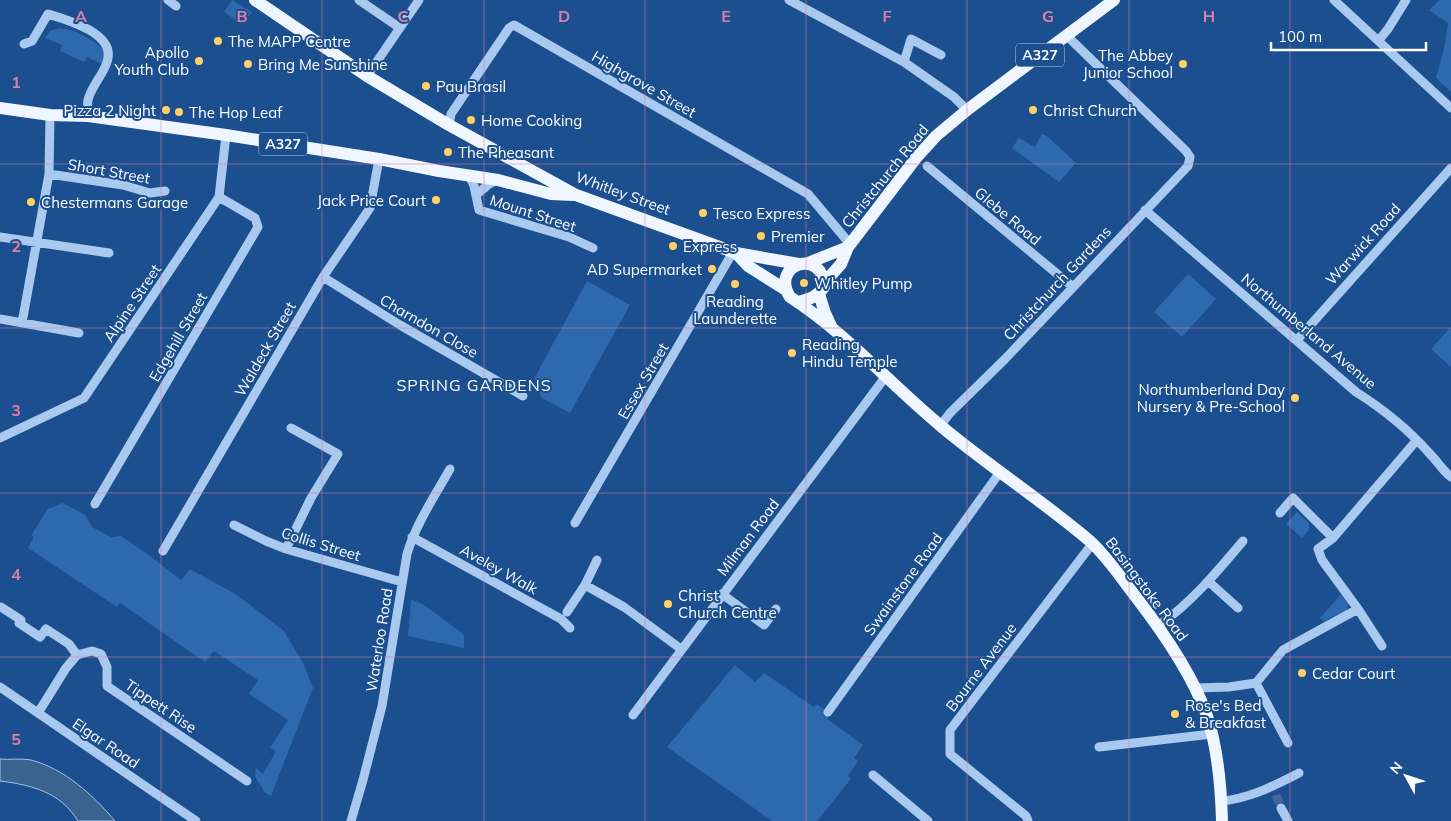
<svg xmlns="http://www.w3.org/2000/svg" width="1451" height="821" font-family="Mulish,sans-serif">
<rect width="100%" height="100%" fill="#1b4f8f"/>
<path fill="#2e69ad" d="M232,0L252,12L243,25L224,12Z
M1440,0H1451V92L1436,78L1445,45L1448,23L1429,10Z
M59,28C75,29 93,39 104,51V65L87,57L84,62L60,51L62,45L45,38L50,31Z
M1042,134L1047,136L1076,163L1059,182L1012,148L1019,138L1035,147Z
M1188,274L1216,299L1182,337L1154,312Z
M587,281L630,305L570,413L542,398L534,379Z
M1451,327V367L1431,349Z
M63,503L85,515L92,527L111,537L121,536L150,556L181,580L190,569L237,595L284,631L303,663L313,688L271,796L264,792C261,781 253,783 256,768L263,774L276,751L270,748L288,720L249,694L258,680L214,651L205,662L120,603L117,607L28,548L33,539L32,534L48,509Z
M1297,512L1309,523V530L1302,538L1286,524Z
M1341,594L1349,602L1347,610L1324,621L1320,618Z
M411,599L424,605L462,633L464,636V648L408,636Z
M735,665L755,682L764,673L814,707L817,704L830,714L827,719L863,745L854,758L858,761L848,776L851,779L817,821H772L667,747Z"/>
<path fill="#3c6290" stroke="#9cc4f0" d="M0,759C10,760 21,758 31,760C65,769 93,795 115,821H78C60,792 32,785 0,781Z"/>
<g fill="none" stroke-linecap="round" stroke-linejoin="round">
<path stroke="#3d69a0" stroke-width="9" stroke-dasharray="9 4.5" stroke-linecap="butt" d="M1276,795L1281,808"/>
<path stroke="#a9c9ee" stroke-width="9" d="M168,0L176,6
M359,0L400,28
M789,0L904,62L954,97L967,110
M1334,0L1451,108
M1379,40L1388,29L1406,0
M24,44L32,41L48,14C68,20 117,34 107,62C103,75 91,87 88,100C87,105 88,111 88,116
M904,62L911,39L941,55
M367,76L419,0
M449,125L451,114L509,28L514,25L808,194L850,244
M927,166L1073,287
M49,174L123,185L150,193L165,191
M469,175L474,186L479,210L569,237L593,248
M476,195L489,184L498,180
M1145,210L1356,392C1383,409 1409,430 1430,454C1438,462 1443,471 1451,477
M0,237L109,253
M323,277L400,325L523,396
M0,319L79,333
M22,323L49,174L50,115
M1297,340L1451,168
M940,426L950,413L1005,359L1188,166L1190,157L1186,151L1066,35
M0,438L84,398L219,197L226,135
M95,504L258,227L255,218L219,197
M1280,513L1293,498L1333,538
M575,523L733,252
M234,525L266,541L286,549L402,582
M412,537L561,619L570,628
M286,549L311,498L338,454L291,428
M163,551L323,277L370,208L379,159
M597,560L585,585L624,607L681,649
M1208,581L1238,608
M722,594L764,625L776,609
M1,607L21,620L19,623L40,637L46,629L69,644L77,655
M1358,609L1382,646
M567,612L585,585
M1158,626C1191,603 1217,572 1243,541
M77,655L92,651L101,654L107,667V686L247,781
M1256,683L1283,650L1358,609L1322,560L1318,549L1333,538L1416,441
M0,687L196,821
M1194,688L1229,687L1256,683L1288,743
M828,712L1000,472
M38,713L66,668L77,655
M633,715L886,376
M1099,747L1212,734
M873,775L928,821
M1222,801C1251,798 1273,786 1299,773
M1281,808L1288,821
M351,821L363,780L382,706L407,554C416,524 434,497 450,469
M1028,821L1026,816L950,754V730L1092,544"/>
<path stroke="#f0f6ff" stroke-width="12" d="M255,0L367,76L449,125L576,195L736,253L799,264
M0,108L50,115L88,116L226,135L379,159L439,171L498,180L551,194L573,195
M736,253L748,266L786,290
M808,263L848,247
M824,283L841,264L848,247L916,158L936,136L967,110L1114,0
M819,294L825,313L831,326
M798,302C810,299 817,297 824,287C824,247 769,264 790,297C846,333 891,385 942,427C990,467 1043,501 1091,542C1108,558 1122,579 1136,597C1163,632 1191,672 1206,713C1218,747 1221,785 1222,821"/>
</g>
<path fill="none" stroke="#dd80a5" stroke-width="1" stroke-opacity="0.55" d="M161,0V821M322,0V821M484,0V821M645,0V821M806,0V821M967,0V821M1129,0V821M1290,0V821M0,164H1451M0,328H1451M0,493H1451M0,657H1451"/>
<g fill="#ffd166" stroke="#1b4f8f" stroke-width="2">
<circle cx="218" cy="41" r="5"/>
<circle cx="199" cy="61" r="5"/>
<circle cx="248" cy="64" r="5"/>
<circle cx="1183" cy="64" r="5"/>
<circle cx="426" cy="86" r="5"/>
<circle cx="166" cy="110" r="5"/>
<circle cx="1033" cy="110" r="5"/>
<circle cx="179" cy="112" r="5"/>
<circle cx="471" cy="120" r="5"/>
<circle cx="448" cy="152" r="5"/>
<circle cx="436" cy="200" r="5"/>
<circle cx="31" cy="202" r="5"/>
<circle cx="703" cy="213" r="5"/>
<circle cx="761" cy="236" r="5"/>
<circle cx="673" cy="246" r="5"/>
<circle cx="712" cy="269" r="5"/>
<circle cx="804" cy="283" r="5"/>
<circle cx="735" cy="284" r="5"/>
<circle cx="792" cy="353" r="5"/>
<circle cx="1295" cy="398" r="5"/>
<circle cx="668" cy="604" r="5"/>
<circle cx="1302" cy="673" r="5"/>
<circle cx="1175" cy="714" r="5"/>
</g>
<g text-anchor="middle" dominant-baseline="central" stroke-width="4" stroke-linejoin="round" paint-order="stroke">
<g fill="#1b4f8f" stroke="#bbcadd" stroke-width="1">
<rect x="1016" y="43.5" width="48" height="23" rx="4"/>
<rect x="259" y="132.5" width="48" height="23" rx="4"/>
</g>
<g font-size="14" font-weight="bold" fill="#fff">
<text x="1040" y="55">A327</text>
<text x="283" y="144">A327</text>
</g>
<g font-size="15" fill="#fff" stroke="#1b4f8f" text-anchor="start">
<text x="228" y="41">The MAPP Centre</text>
<text x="189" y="52" text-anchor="end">Apollo<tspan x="189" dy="17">Youth Club</tspan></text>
<text x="1173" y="55" text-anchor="end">The Abbey<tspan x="1173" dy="17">Junior School</tspan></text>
<text x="258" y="64">Bring Me Sunshine</text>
<text x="436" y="86">Pau Brasil</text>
<text x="156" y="110" text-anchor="end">Pizza 2 Night</text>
<text x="1043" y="110">Christ Church</text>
<text x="189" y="112">The Hop Leaf</text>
<text x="481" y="120">Home Cooking</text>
<text x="458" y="152">The Pheasant</text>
<text x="426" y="200" text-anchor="end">Jack Price Court</text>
<text x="41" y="202">Chestermans Garage</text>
<text x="713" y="213">Tesco Express</text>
<text x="771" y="236">Premier</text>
<text x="683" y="246">Express</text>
<text x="702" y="269" text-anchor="end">AD Supermarket</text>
<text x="814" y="283">Whitley Pump</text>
<text x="735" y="301" text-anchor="middle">Reading<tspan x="735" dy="17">Launderette</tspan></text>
<text x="802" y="344">Reading<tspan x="802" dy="17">Hindu Temple</tspan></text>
<text x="1285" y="389" text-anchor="end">Northumberland Day<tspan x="1285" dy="17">Nursery &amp; Pre-School</tspan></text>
<text x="678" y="595">Christ<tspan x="678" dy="17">Church Centre</tspan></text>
<text x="1312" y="673">Cedar Court</text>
<text x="1185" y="705">Rose's Bed<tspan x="1185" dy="17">&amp; Breakfast</tspan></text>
</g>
<g font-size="15" fill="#fff" stroke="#1b4f8f">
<text transform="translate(644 84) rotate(30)">Highgrove Street</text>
<text transform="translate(109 171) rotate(10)">Short Street</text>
<text transform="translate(885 176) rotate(-51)">Christchurch Road</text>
<text transform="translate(623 193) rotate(20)">Whitley Street</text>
<text transform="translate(533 213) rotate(18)">Mount Street</text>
<text transform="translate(1008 216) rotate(40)">Glebe Road</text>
<text transform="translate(1363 244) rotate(-48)">Warwick Road</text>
<text transform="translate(1057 283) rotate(-47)">Christchurch Gardens</text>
<text transform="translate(132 303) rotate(-56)">Alpine Street</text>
<text transform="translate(429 326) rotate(30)">Charndon Close</text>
<text transform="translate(1309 331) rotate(40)">Northumberland Avenue</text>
<text transform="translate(178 337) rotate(-60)">Edgehill Street</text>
<text transform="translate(265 349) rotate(-60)">Waldeck Street</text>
<text transform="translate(643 381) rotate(-60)">Essex Street</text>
<text transform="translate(748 537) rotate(-53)">Milman Road</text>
<text transform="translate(321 544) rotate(17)">Collis Street</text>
<text transform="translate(499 569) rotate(29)">Aveley Walk</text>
<text transform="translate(903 584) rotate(-54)">Swainstone Road</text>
<text transform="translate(1147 589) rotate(53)">Basingstoke Road</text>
<text transform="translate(379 640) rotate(-81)">Waterloo Road</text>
<text transform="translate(981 667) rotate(-53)">Bourne Avenue</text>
<text transform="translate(161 706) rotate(34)">Tippett Rise</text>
<text transform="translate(106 743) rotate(34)">Elgar Road</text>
</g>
<g font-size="16" letter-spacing="1" fill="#fff" stroke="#1b4f8f">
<text x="474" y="385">SPRING GARDENS</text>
</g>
</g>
<g font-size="16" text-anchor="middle" font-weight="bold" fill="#dd80a5" stroke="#1b4f8f" stroke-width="4" stroke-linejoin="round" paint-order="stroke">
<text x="81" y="22">A</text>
<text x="242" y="22">B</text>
<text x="403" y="22">C</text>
<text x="564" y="22">D</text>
<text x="726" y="22">E</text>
<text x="887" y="22">F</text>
<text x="1048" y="22">G</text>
<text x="1209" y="22">H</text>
<text x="16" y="88">1</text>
<text x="16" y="252">2</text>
<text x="16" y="416">3</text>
<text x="16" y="580">4</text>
<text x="16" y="745">5</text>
</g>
<g transform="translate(1406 776) rotate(310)" stroke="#1b4f8f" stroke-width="4" paint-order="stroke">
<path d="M0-4L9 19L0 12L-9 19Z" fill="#ffffff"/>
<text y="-8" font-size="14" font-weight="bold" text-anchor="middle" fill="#ffffff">N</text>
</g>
<path d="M1271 42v8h155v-8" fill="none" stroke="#ffffff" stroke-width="2.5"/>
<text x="1278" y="42" font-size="15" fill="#ffffff" stroke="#1b4f8f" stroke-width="4" paint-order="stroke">100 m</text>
</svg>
